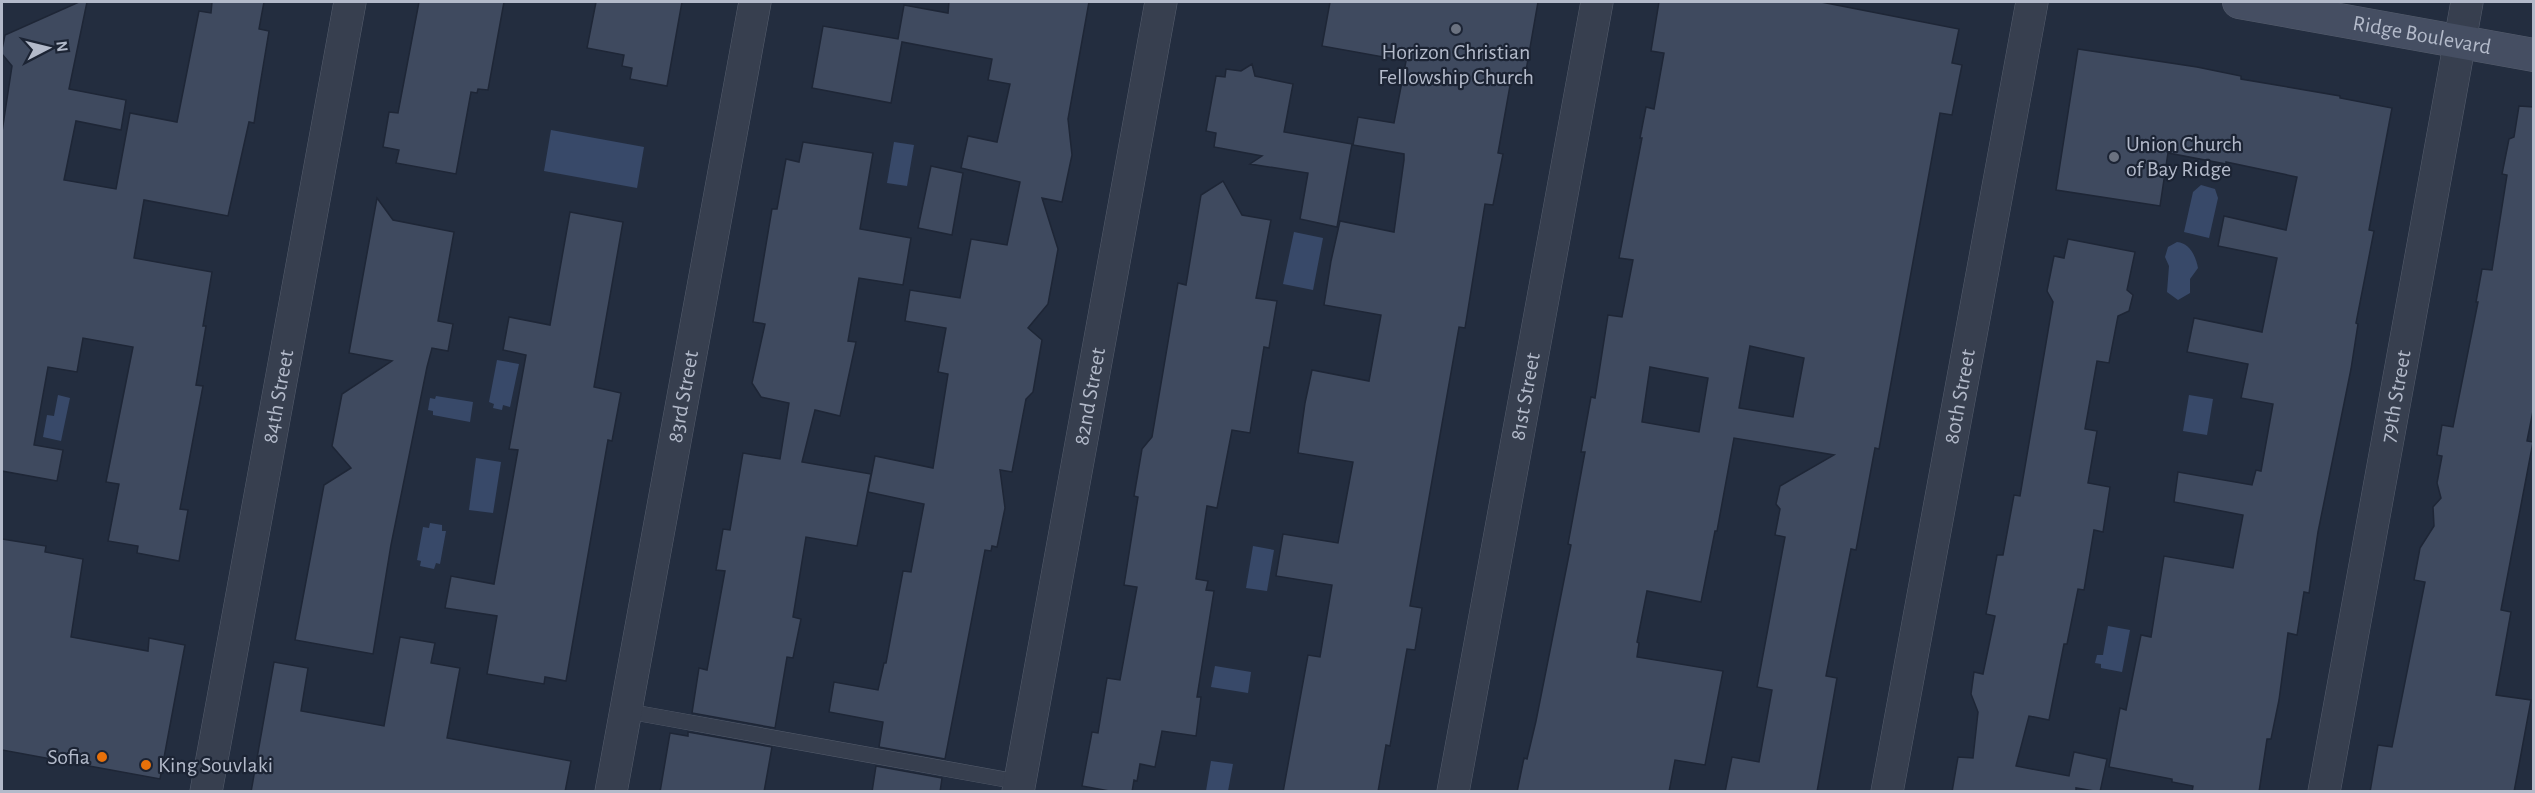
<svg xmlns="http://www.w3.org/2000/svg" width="2535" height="793" font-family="'Alegreya Sans',sans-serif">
<rect width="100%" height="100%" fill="#232d3f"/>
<path fill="#384969" d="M551,130L644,147L637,188L544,171Z
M894,142L914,145L907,186L887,183Z
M2201,185L2215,189L2218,198L2209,238L2184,232L2193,192Z
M1294,232L1323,238L1313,290L1283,284Z
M2177,242C2190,243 2196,257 2198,268L2190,279V293L2178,300L2167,292L2169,266L2165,257L2168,247Z
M497,360L519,364L510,407L503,405L502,410L493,408L494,404L489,402Z
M58,395L70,398L61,441L43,437L47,415L54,416Z
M2189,395L2213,399L2207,435L2183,431Z
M436,396L473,402L470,422L433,415V411L428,410L430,398L435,399Z
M476,458L501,462L493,513L469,510Z
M430,523L442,525V531H446L440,564L436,563L434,569L420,566L421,561L417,560L423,527L429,528Z
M1253,546L1274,550L1267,591L1246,588Z
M2108,626L2130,630L2122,672L2101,668V664L2095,663L2097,655H2103Z
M1215,666L1251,672L1248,693L1211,687Z
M1211,761L1233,764L1228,791H1206Z"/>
<path fill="#3f4a5f" stroke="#1e2636" stroke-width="1.5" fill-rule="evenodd" d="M79,2H87L69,89L126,100L121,130L76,121L64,180L116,189L130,113L177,122L199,11L211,13L212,2H264L259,29L269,31L259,91L254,123L249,122L228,216L144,200L134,258L212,272L203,326H206L196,385L203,386L180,509L188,510L179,561L137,553L138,546L108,541L119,484L106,482L133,347L83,338L77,372L48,367L34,445L63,450L57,481L2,471V132L12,66L2,54V49L5,35Z
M419,2H504L488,90L478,89L477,93L471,92L456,174L396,163L399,150L383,147L389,112L398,113Z
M596,2H682L667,86L630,79L632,68L622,66L624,55L587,48Z
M949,2H1089L1068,119L1072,155L1062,202L1042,198L1058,249L1048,304L1028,328L1042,340L1033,392L1026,399L1012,472L1000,470L1005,508L997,547L992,546L991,551L985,550L945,759L879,747L883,722L829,712L834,682L878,690L884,663H886L903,571L911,572L924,504L868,492L875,456L933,468L948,374L938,372L946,328L905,321L910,290L960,298L971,239L1007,245L1020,182L961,168L968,136L997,142L1010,84L988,80L992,59L902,42L891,103L812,88L823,26L898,39L904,5L948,13Z
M1330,2H1538L1524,82L1511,80L1498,153L1503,154L1493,205L1485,204L1465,328L1459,327L1410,606L1422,608L1415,650L1407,649L1390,746L1386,745L1378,792H1283L1308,655L1320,657L1332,585L1276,576L1283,534L1338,543L1353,462L1298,453L1305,403L1312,370L1369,381L1381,315L1324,305L1331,261L1340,221L1394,232L1404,160V154L1353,145L1358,117L1394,123L1406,61L1322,46Z
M1659,2H1821L1959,29L1952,63L1962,65L1952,115L1940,113L1879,449L1875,448L1856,550L1851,549L1833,640L1826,676L1837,678L1817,792H1725L1732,757L1759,762L1772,690L1757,687L1785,537L1775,535L1780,509L1776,504L1780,486L1834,455L1734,438L1717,531H1715L1701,602L1647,591L1637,642L1639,643L1637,657L1723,671L1705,765L1675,760L1669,792H1517L1524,758L1527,759L1536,721L1571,545L1568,544L1585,452H1581L1591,397L1595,398L1608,315L1622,317L1633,260L1619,258L1642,138H1640L1646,107L1654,109L1664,53L1651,51ZM1750,346L1804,358L1793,417L1739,408ZM1650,367L1708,378L1699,432L1642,422Z
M2078,49L2197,67L2241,76V79L2340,96V98L2392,108L2369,230L2374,231L2356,323L2358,324L2351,369L2318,532L2309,593L2304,592L2297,635L2288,633L2279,700L2271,739H2267L2259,792H2192L2193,786L2172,782V779L2109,767L2120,708L2126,710L2141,635L2151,637L2164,556L2233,568L2243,515L2174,502L2178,472L2252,485L2256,470L2261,471L2273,404L2241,398L2248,364L2187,352L2194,318L2262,332L2277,258L2218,246L2224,216L2286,230L2297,177L2226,162V164L2168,153L2160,206L2056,190Z
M1252,64L1255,76L1293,84L1284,132L1352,144L1337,227L1300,219L1308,173L1250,164L1262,156L1214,147L1216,133L1206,131L1216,76L1225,77L1226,69L1241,71Z
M2519,106L2534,107V406L2527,441L2533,442L2501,610L2511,612L2496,695L2531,700L2514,792H2370L2378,745L2392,747L2425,582L2414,580L2420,548L2434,526L2433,507L2441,498L2437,483L2442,456L2437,455L2442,425L2453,427L2478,302H2476L2482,269L2492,270L2507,175L2502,174L2509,139L2514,137Z
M803,142L873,153L860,229L911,238L903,285L859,278L848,341L856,342L840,416L815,410L802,462L871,474L857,546L806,537L793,617L801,619L793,658L787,657L775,728L692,713L699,668L707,670L725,571L716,570L723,529L730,530L743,453L780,459L789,403L761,397L752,383L765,324L753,322L772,209H777L786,159L799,162Z
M931,166L963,173L952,235L918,228Z
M1223,181L1242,215L1271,220L1256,298L1277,301L1269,348L1264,347L1250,433L1232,430L1217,508L1207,506L1196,579L1208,581L1206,590L1214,591L1197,697H1201L1196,736L1162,731L1155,767L1140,764L1137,781L1134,780L1132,792H1115L1082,786L1092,732L1098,733L1107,678L1120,680L1137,587L1124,585L1138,497L1134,496L1142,449L1152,437L1178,283L1186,285L1201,195Z
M377,198L393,220L454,232L438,321L453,324L448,351L432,348L427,367L391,545L373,654L295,640L324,485L351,468L332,446L342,394L392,361L349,353Z
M570,212L623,222L594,387L621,393L612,441L608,440L566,681L545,677L544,684L487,674L497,616L445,608L451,576L494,584L518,450L509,449L526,355L503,350L509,317L550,325Z
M2068,239L2135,252L2127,290L2133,295L2129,311L2118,316L2109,363L2097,361L2085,429L2097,431L2088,483L2110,487L2103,532L2094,530L2084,590L2078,589L2067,644H2064L2049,720L2029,716L2016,766L2069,776L2074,752L2107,759L2100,792L2076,788V792H1952L1958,757L1973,758L1978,712L1971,694L1974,672L1983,674L1995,616L1986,614L1997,555H2003L2014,495L2020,496L2053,302L2047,291L2054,256L2064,258Z
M2,539L46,546L45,552L83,559L71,637L148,651L149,638L185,645L160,779L2,750Z
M400,637L435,643L431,663L460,668L447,738L571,761L565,792H251L274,662L308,668L301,711L384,726Z
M688,732L772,747L764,792H660L670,733L688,736Z
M876,766L942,778L940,792H872Z"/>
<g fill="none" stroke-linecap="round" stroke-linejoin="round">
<defs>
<path id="lane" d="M626,711L1019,782"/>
<g id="street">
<path id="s1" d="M206,792L350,2"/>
<path id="s2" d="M611,792L755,2"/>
<path id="s3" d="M1018,792L1161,2"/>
<path id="s4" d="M1453,792L1597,2"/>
<path id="s5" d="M1887,792L2032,2"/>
<path id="s6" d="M2324,792L2467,2"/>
</g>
<g id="secondary">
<path id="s7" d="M2239,2L2534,55"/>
</g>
</defs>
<use href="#lane" stroke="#555d6d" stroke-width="16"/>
<use href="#street" stroke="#555d6d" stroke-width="33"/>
<use href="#secondary" stroke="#555d6d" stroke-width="34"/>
<use href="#lane" stroke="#373f4f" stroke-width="15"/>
<use href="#street" stroke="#373f4f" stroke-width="32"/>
<use href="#secondary" stroke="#454e62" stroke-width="33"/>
</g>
<g fill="#6b7280" stroke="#1c2434" stroke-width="2">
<circle cx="1456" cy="29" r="6"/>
<circle cx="2114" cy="157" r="6"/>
</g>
<g fill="#e8710a" stroke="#1c2434" stroke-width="2">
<circle cx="102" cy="757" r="6"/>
<circle cx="146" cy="765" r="6"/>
</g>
<g text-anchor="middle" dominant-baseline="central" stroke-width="4.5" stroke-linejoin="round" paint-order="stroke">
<g font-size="22" fill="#b3baca" stroke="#1c2434">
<text stroke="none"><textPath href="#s7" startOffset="186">Ridge Boulevard</textPath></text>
<text stroke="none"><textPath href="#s1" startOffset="402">84th Street</textPath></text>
<text stroke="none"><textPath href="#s3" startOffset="402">82nd Street</textPath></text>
<text stroke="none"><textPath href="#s4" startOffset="402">81st Street</textPath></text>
<text stroke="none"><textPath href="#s5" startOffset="402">80th Street</textPath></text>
<text stroke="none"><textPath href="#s6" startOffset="402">79th Street</textPath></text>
<text stroke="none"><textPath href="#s2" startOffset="402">83rd Street</textPath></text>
</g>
<g font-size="22" fill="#b3baca" stroke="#1c2434" text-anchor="start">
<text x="1456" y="52" text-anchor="middle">Horizon Christian<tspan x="1456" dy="25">Fellowship Church</tspan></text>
<text x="2126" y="144">Union Church<tspan x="2126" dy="25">of Bay Ridge</tspan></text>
<text x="90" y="757" text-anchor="end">Sofia</text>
<text x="158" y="765">King Souvlaki</text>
</g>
</g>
<rect width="2535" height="793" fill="none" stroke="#b3baca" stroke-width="6"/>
<g transform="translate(48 48) rotate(83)" stroke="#1c2434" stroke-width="4.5" paint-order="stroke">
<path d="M0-4.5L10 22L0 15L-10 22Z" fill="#b3baca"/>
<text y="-9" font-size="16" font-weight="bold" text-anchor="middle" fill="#b3baca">N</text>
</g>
</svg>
